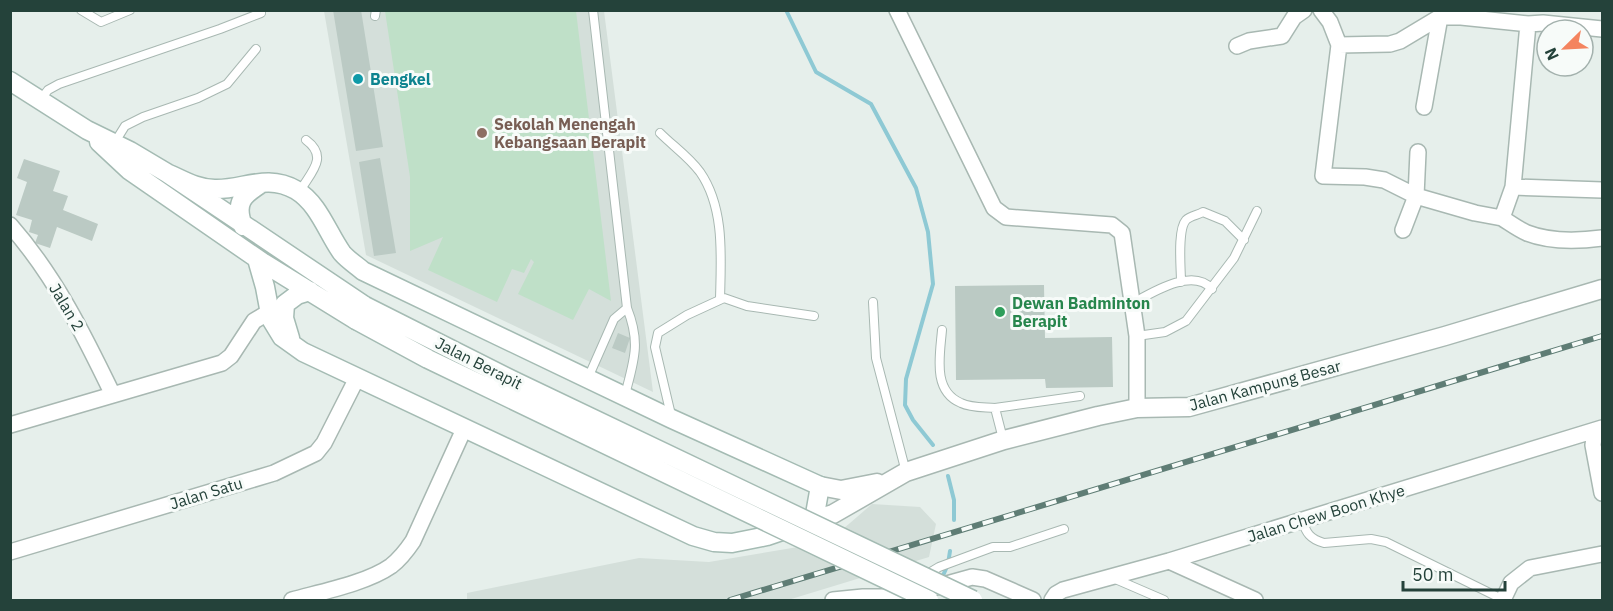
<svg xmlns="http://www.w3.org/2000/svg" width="1613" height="611" font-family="'IBM Plex Sans',sans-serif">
<rect width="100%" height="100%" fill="#e6efeb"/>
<path fill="#d4dfda" d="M324,11H604L653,392L366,255Z
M872,504L920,507L936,524L929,557L788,600H467V593L639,558L709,562L828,542Z"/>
<path fill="#bfe0c8" d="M385,11H576L611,301L589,289L573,320L518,294L534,262L531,259L524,273L512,269L497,302L428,270L443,237L410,251V177Z"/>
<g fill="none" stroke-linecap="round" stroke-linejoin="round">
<path stroke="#8ec9d4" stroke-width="4" d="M786,10L816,72L871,104L916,188L928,232L933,284L906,379L905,405L913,420L933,445
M948,476L954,500V520
M942,578L948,564L950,551"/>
</g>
<path fill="#bbcac4" d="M333,10H361L383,147L356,151Z
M380,158L396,253L374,256L359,162Z
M24,159L60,171L53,191L68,196L63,210L98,224L92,241L57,227L50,248L35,243L38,235L29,232L32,220L16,215L27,182L17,178Z
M1044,285L1045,338L1112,337L1113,387L1046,388L1045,379L956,380L955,286Z
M618,333L630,338L625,353L612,348Z"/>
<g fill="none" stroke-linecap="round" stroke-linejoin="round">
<defs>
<path id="service" d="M81,10L101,22L130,10
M593,10L627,308C641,343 634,360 625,395
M375,16L376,10
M41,99L48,90L59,84L220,29L261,13
M660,133C673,146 689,157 700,172C725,208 721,257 720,299
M115,142L125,126L143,117L198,98L227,84L256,49
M300,191C311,172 329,157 306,140
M1181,282C1181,268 1177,230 1186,220C1190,216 1198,215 1203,212L1225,221L1244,240
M873,302L876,358L906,472
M1133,303C1153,292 1193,267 1212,289
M942,330C940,355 932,391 961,403C971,408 984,407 995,408L1003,439
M1137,336L1165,332L1186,321L1234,258L1257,211
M588,378L614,319L627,308
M995,408L1080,396
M671,415L655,347L658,333L687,315L724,298L747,306L814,316
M1302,520C1306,533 1310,539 1324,543L1371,539L1386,542L1504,600
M924,576L939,567L993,547H1010L1064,529
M1113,578L1164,600"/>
<path id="minor" d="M897,10L994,208L1006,217L1112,225L1122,233L1137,336V408
M1321,10L1330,22L1339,45L1323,176L1365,177L1384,180L1416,196L1475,213L1502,218L1513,187L1528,24
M1339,45L1390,44L1400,41L1440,17H1461L1528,24L1543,23L1602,29
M1237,46L1249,41L1282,36L1294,17L1304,10
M1424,107L1440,17
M1513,187L1602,190
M1502,218C1510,223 1518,229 1527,233C1550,242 1579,241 1602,238
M10,225C55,276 84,335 113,395
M1403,230L1416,196L1418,152
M10,425L222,363L231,356L254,321L269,312
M1595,431L1593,445L1602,493
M10,552L274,473L316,453L324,443L357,378
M1169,561L1255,600
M292,600C321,592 367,583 391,566C400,559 407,550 413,541L464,429
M833,600L863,597H900L972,577L985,579L1033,600
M1052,600L1056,594L1063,590L1169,561L1602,428
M1503,600L1511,583L1530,568L1602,554"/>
<path id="tertiary" d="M820,486L841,490L877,483
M814,520L833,514L906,472L1004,440L1098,416L1137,408L1189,407L1445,336L1602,289"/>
<path id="secondary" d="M10,81L87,130L130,151L167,173L365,306
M99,142L129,170L262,262L356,320
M167,173C183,180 197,189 215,189C243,190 267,173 296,190C319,204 327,232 342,253C348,260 356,265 363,271L672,419L820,486L814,520L767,536L732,543L714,542L693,536L303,352L282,337L271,319L265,287L257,259
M243,226C234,202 243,195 262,183
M290,338L284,318L285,304L297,295L310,291"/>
</defs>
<use href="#service" stroke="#a8b8b2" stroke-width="10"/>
<use href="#minor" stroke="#a8b8b2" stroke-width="18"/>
<use href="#tertiary" stroke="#a8b8b2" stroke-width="21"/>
<use href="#secondary" stroke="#a4bbb3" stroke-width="21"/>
<use href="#service" stroke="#fff" stroke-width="8"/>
<use href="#minor" stroke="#fff" stroke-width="15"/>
<use href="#tertiary" stroke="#fff" stroke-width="18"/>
<use href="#secondary" stroke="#fff" stroke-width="18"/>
<defs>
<path id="rail" d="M730,600L1602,336"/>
</defs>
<use href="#rail" stroke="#5f7d75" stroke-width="6"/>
<use href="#rail" stroke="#f7fbf9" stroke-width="4" stroke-dasharray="11" stroke-linecap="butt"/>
<defs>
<path id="secondary-bridge" d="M365,306L514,381L973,600
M356,320L428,359L929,600"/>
</defs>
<use href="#secondary-bridge" stroke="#a4bbb3" stroke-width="21" stroke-linecap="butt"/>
<use href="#secondary-bridge" stroke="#fff" stroke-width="18"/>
</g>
<circle fill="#0f9aa8" stroke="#f7fbf9" stroke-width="2" cx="358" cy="79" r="6"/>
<circle fill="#8d6e63" stroke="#f7fbf9" stroke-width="2" cx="482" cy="133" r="6"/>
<circle fill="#2e9e5b" stroke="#f7fbf9" stroke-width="2" cx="1000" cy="312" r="6"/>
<g text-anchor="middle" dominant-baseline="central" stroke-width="6" stroke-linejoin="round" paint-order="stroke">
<g font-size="16" font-weight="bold" fill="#0d838f" stroke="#f7fbf9" text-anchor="start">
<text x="370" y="79">Bengkel</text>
</g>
<g font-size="16" font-weight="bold" fill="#785e54" stroke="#f7fbf9" text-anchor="start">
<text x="494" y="124">Sekolah Menengah<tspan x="494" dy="18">Kebangsaan Berapit</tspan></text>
</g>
<g font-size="16" font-weight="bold" fill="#27864d" stroke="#f7fbf9" text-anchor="start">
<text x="1012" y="303">Dewan Badminton<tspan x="1012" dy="18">Berapit</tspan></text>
</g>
<g font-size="16" fill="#24423a" stroke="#f7fbf9">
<text transform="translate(67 307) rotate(59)">Jalan 2</text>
<text transform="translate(479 363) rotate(27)">Jalan Berapit</text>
<text transform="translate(1265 385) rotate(-15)">Jalan Kampung Besar</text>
<text transform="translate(206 493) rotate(-17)">Jalan Satu</text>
<text transform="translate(1326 513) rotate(-17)">Jalan Chew Boon Khye</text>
</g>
</g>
<rect width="1613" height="611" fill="none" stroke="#24423a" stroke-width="24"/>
<g transform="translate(1565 48) rotate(246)"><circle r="28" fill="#f7fbf9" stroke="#a3b1ad" stroke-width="1.5"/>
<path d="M0-4.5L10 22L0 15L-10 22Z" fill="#f4845f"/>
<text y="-9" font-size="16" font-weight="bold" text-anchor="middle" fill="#24423a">N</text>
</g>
<path d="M1403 581v9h102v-9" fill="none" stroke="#24423a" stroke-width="3"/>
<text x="1412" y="581" font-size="18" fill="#24423a" stroke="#f7fbf9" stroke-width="4.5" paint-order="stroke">50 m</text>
</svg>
